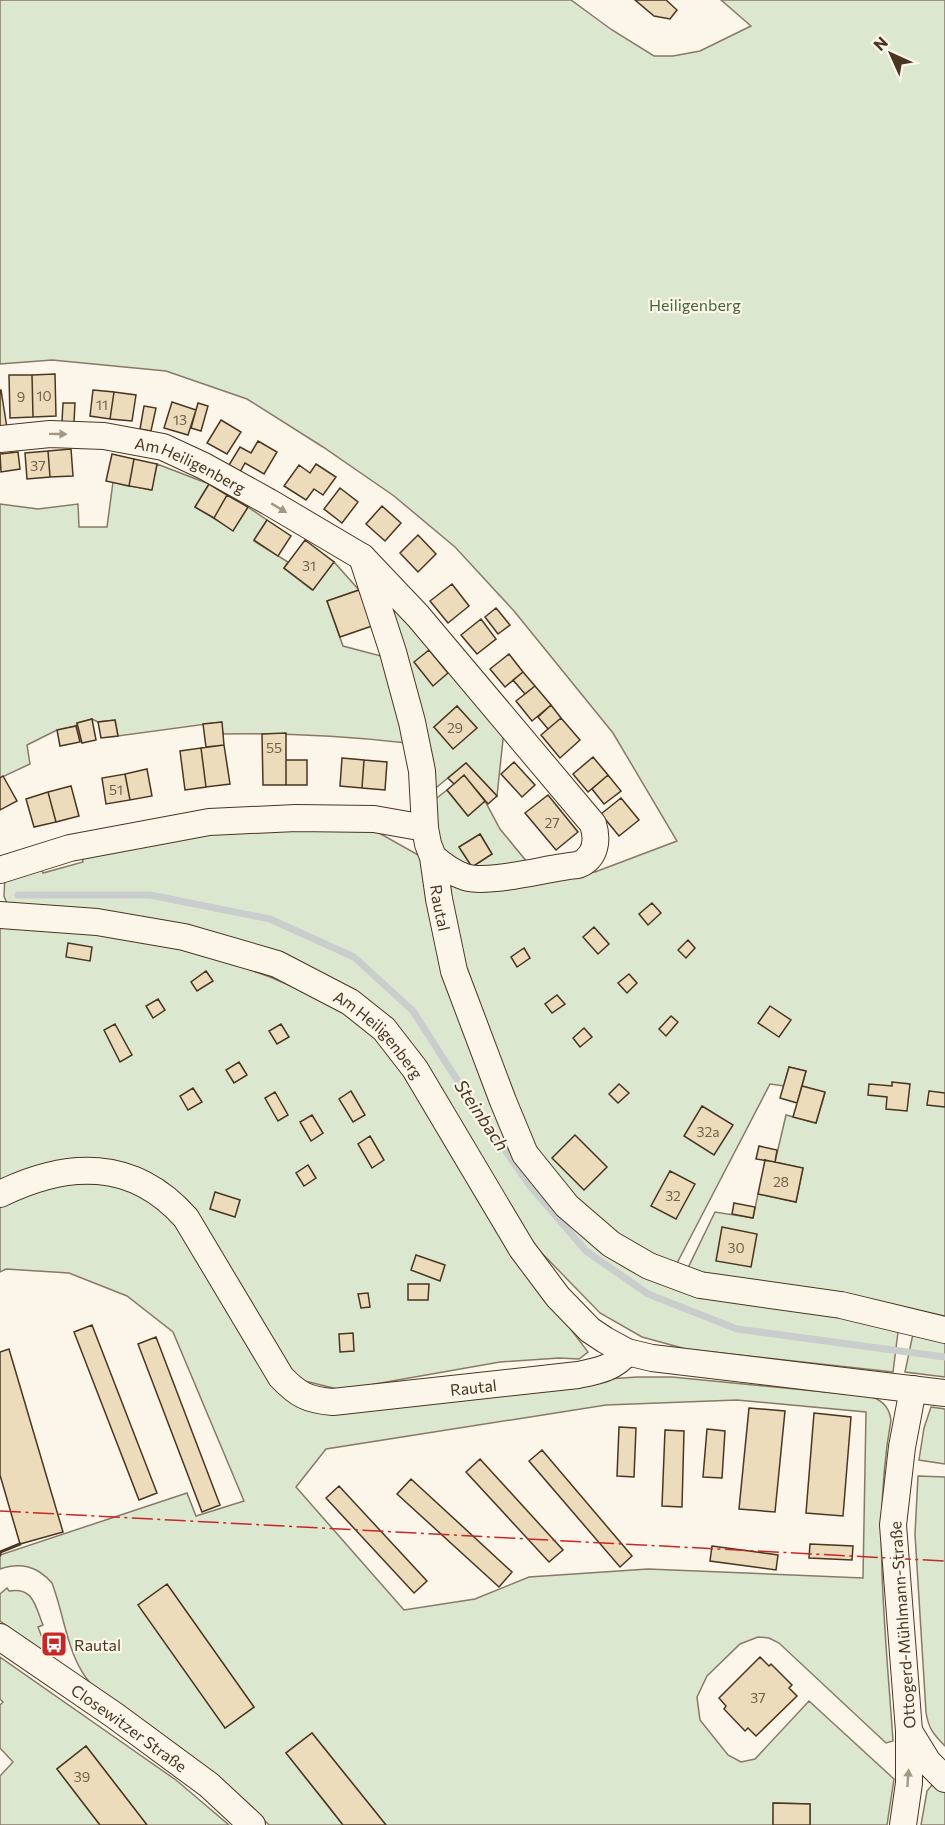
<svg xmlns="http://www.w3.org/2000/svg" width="945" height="1825" font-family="Commissioner,sans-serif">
<rect width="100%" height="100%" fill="#fbf6e9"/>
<path fill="#dce7d0" stroke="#887966" stroke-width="1.5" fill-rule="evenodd" d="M0,0H571L612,30L654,56H673L700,51L751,26L721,0H945V1322L686,1272L715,1212L753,1218L758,1194L796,1202L803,1168L775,1162L786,1115L816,1123L825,1093L802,1086L806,1071L789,1067L784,1086L770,1084L675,1267L607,1254L899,1324L893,1372L686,1349L642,1337L600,1313L532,1243L423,1062L280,955L8,906L4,896L5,876L40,864L43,873L83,862L82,854L208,832L372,829L427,860L547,878L595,872L677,841L613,733L514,611L455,547L394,496L323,447L247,399L166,371L52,360L0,364Z
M157,464L209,484L195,507L233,530L248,507L267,520L254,541L288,562L284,568L312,590L334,562L359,590L327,601L343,646L385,657L407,743C345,736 285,733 223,734L221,722L118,736L115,720L98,722L92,719L77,723L76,726L57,730L27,745L30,764L0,778V504L38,509L78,504L79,527H107L113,482L151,490Z
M385,596L504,730L497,796L466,763L431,792ZM457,706L476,728L434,727Z
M447,790L468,816L485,801L500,829L532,868L477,873L442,853L433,801ZM480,834L492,854L472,867L459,847Z
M0,927L91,928L177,943L270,977L343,1008L377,1035L408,1075L515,1255L588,1352L579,1359L559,1358L500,1362L341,1390L305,1381L291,1371L163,1184L0,1183Z
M105,1181L164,1206L290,1401L637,1377H672L866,1396C880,1398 889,1405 891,1420C872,1525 886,1635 893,1741L886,1743L779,1643L769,1638L758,1637L740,1644L707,1676L697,1697L700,1720L728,1755L741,1762L755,1759L809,1701L894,1779L887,1825H810V1804L774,1803L773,1825H386L312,1733L286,1753L343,1825H269C216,1770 154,1729 91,1684C67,1657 65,1617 52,1583C37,1566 21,1562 0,1569V1555L187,1493L196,1516L244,1501L173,1332L127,1296L69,1273L6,1269L0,1272V1206L50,1186ZM737,1400L866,1412L863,1578L648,1569L529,1577L475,1599L404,1610L296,1487L326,1449L606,1405ZM167,1585L254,1707L225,1728Z
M914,1329L945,1337V1377L905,1372Z
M931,1407L945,1409V1464L919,1460L924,1428Z
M918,1476L945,1477V1746C934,1735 928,1728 926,1712L915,1534Z
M7,1588L9,1591C34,1587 35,1606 43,1625L38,1627L43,1640L48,1638L51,1647L46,1653L0,1621V1594Z
M0,1657L176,1780L229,1825H147L86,1746L57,1769L100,1825H0V1776L13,1762L0,1748V1705L3,1702L0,1699Z
M936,1780L945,1783V1825H921L927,1791Z"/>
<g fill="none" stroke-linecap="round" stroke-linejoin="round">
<path stroke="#c9cecd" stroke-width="7" d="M18,895H150L270,919L354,957L413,1011L468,1097L530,1186L586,1251L648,1294L737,1329L945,1357"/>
</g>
<path fill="#ecdcbc" stroke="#4a3520" stroke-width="1.5" d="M635,0H666L677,10L670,19L654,16Z
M55,374L56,416L33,417L32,375Z
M9,375H32L33,417L10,418Z
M1,390L7,428L0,429V390Z
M93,390L114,392L110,419L90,416Z
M114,392L136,395L132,421L110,419Z
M172,402L196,410L188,435L164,428Z
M63,403H75L74,422H62Z
M198,403L208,406L201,431L191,428Z
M144,406L156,408L151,431L140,429Z
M221,420L241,432L227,454L207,443Z
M258,441L277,452L264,474L245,463L240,472L229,465L240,447L251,453Z
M71,449L73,476L50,477L48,451Z
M48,451L50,477L27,479L25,453Z
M18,452L20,469L1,472L0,454Z
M112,454L134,459L129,486L106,481Z
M134,459L157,464L152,490L129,486Z
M316,464L336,477L323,495L314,489L306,500L284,486L299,465L310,473Z
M209,484L227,495L214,518L195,507Z
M340,488L358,502L342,523L324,509Z
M227,495L248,507L233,531L214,518Z
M382,506L401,523L385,541L366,524Z
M267,520L291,536L278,556L254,540Z
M418,535L436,554L418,572L400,553Z
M305,540L334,562L313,590L284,568Z
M452,584L469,606L448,623L430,601Z
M359,590L372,626L340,637L327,601Z
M496,608L510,625L498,634L485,617Z
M481,619L496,639L477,654L461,635Z
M429,650L448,673L433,686L414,662Z
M509,654L523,672L505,687L490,669Z
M523,672L535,686L525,694L513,680Z
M535,686L551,705L532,721L516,701Z
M551,705L561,718L548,729L538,717Z
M457,706L477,728L453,749L434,727Z
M561,718L580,740L560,758L541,735Z
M92,719L96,740L82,743L77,723Z
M115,720L118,736L101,738L98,722Z
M222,722L224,745L206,747L203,724Z
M76,726L80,742L60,746L57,730Z
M286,733V785H263L262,734Z
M224,745L230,784L206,787L201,748Z
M201,748L206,787L185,790L180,751Z
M593,757L608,775L588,792L573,774Z
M342,758L364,760L362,788L340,786Z
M286,760H307V785H286Z
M364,760L387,762L385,790L362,788Z
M514,762L535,785L522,797L501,774Z
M466,763L497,796L488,804L464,775L454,784L448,778Z
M147,769L152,796L130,800L125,774Z
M125,774L130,800L106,804L102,778Z
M464,775L485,801L468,816L447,790Z
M608,775L621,791L604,804L592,789Z
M3,776L17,801L0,810V778Z
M71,786L79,816L56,822L48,792Z
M48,792L56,822L34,827L26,799Z
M548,795L578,832L556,850L525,813Z
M621,798L639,820L619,836L601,814Z
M480,834L492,854L472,867L459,847Z
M652,903L661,913L648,925L639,914Z
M594,927L609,944L598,954L583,937Z
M688,940L695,948L686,958L678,950Z
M68,943L92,947L90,961L66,957Z
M524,948L530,958L517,967L511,957Z
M206,971L213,981L197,991L191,982Z
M629,974L637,983L627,993L618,983Z
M557,995L565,1004L552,1013L545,1004Z
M158,999L165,1010L153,1018L146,1006Z
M770,1006L791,1020L779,1037L758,1023Z
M671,1016L678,1022L666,1036L659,1029Z
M115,1024L132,1055L120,1062L104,1030Z
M281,1024L289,1037L277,1044L269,1031Z
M584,1028L592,1037L580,1047L573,1038Z
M239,1062L247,1075L234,1083L226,1070Z
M789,1067L806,1071L797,1103L780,1098Z
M892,1082L910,1084L907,1111L886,1109L887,1097L868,1095L869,1084L892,1086Z
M619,1084L629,1093L618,1103L609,1094Z
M802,1086L825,1092L816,1123L793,1117Z
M193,1088L202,1102L188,1110L180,1096Z
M351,1091L365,1115L353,1122L339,1099Z
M929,1091L945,1093V1107L927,1105Z
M275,1092L288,1115L278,1121L265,1098Z
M702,1106L733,1125L714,1155L684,1136Z
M312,1115L323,1133L311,1141L300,1122Z
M575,1135L607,1167L584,1190L552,1158Z
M370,1136L384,1160L372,1168L358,1144Z
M759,1146L777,1150L775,1162L756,1159Z
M765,1160L803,1168L796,1202L758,1194Z
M308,1165L316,1178L304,1186L296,1173Z
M670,1171L695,1184L676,1219L651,1206Z
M215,1192L240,1200L235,1217L210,1209Z
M734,1203L755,1207L753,1218L732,1214Z
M722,1227L757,1234L751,1267L716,1261Z
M416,1255L445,1265L440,1281L411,1270Z
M408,1284H429L428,1300H408Z
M368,1293L370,1307L361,1308L358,1294Z
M92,1325L157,1493L139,1500L74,1332Z
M353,1333L354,1351L340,1352L339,1334Z
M156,1337L220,1505L202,1512L138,1344Z
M9,1349L63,1532L20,1544L0,1475V1352Z
M749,1408L785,1411L775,1512L739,1509Z
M814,1413L851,1417L843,1516L806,1513Z
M619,1427L636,1428L634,1477L617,1476Z
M707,1429L725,1431L722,1478L703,1477Z
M665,1430L684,1431L682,1507L662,1506Z
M542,1450L632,1556L620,1567L529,1461Z
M480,1459L563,1550L549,1562L466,1472Z
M411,1479L512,1572L499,1587L397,1494Z
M339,1486L427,1581L414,1593L326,1498Z
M810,1544L853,1546L852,1560L809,1558Z
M712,1546L778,1555L776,1570L710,1561Z
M167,1584L254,1707L225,1728L138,1605Z
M760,1657L769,1666L771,1664L792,1685L789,1688L797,1696L756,1736L748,1728L745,1731L724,1709L726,1706L719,1698Z
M312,1733L386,1825H343L329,1807L286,1753Z
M86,1746L147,1825H100L57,1769Z
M773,1803L810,1804V1825H773Z"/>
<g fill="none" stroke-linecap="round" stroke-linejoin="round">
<defs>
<g id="minor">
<path id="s1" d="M0,439L50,434L104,436L163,447L204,466L269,502L362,557"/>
<path id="s2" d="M433,857C442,865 453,873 465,877C489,885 550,867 578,865C596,858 598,840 593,824L418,616L362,557L393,652L412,722L422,771L425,828L428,844L433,857L439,899L454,971L503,1101L525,1154L567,1206L611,1244L649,1266L700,1285L841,1305L945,1330"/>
<path d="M0,870L70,848L209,822L296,818L374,819L425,828"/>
<path id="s3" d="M0,915L97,922L184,937L277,964L350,1002L384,1029L415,1069L522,1249L558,1297L590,1330L605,1340L627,1352L652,1358L945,1393"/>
<path id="s4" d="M0,1194C67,1161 133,1158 186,1218L281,1377C298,1395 308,1400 333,1402L578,1375C597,1371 615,1368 627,1352"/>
<path id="s5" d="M0,1637L114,1715L209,1785L252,1825"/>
<path d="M909,1731L928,1762L945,1779"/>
<path d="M903,1825L909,1783V1731L893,1525L902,1447L913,1389"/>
</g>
</defs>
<use href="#minor" stroke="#4a3520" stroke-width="28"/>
<use href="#minor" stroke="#fbf6e9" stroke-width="26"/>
<path stroke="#4a3520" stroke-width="3" d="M0,1555V1552L20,1544"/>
<path stroke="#c62828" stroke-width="1.5" stroke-dasharray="21 4.5 3 4.5" stroke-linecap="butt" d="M0,1511L945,1561"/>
</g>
<defs><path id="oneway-solid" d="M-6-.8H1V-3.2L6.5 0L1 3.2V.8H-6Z" transform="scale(1.5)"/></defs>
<g fill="#a29684">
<use href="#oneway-solid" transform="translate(58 434) rotate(1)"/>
<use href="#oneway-solid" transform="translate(279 508) rotate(31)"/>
<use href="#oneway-solid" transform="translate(908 1778) rotate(-86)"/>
</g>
<defs>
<symbol id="bus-square" viewBox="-11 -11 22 22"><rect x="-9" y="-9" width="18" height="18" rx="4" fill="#c62828" stroke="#fbf6e9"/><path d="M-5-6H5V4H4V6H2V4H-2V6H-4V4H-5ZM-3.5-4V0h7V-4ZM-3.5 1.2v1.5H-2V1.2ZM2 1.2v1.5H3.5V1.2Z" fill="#fff"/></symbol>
</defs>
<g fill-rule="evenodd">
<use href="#bus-square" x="39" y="1629" width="30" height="30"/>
</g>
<g text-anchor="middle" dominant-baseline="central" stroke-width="4.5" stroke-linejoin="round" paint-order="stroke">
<g font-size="14" fill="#725f47">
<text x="44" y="395">10</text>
<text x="21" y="396">9</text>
<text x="102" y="404">11</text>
<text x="180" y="419">13</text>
<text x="38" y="465">37</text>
<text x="309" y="565">31</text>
<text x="455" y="727">29</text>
<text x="274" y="747">55</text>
<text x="116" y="789">51</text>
<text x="552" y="822">27</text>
<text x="708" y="1131">32a</text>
<text x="781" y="1181">28</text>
<text x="673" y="1195">32</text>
<text x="736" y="1247">30</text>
<text x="758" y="1697">37</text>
<text x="82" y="1776">39</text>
</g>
<g font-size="16" fill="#436837" stroke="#fbf6e9">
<text x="695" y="304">Heiligenberg</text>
</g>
<g font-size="16" fill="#4a3520" stroke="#fbf6e9">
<text stroke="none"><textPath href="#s1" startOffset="196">Am Heiligenberg</textPath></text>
<text stroke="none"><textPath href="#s2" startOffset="915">Rautal</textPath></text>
<text stroke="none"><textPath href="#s3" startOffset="408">Am Heiligenberg</textPath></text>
<text stroke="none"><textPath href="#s4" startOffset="590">Rautal</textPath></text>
<text transform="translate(902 1625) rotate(-94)">Ottogerd-Mühlmann-Straße</text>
<text stroke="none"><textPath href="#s5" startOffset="158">Closewitzer Straße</textPath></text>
</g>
<g font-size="16" fill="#4a3520" stroke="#fbf6e9" text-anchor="start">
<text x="74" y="1644">Rautal</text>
</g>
<g font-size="18" font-style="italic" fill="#4a3520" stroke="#fbf6e9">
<text transform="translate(482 1115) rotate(56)">Steinbach</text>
</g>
</g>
<g transform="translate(891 54) rotate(315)" stroke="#fbf6e9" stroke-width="4.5" paint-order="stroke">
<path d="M0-4.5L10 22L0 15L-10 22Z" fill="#4a3520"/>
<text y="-9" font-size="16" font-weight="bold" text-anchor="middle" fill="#4a3520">N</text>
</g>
</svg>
